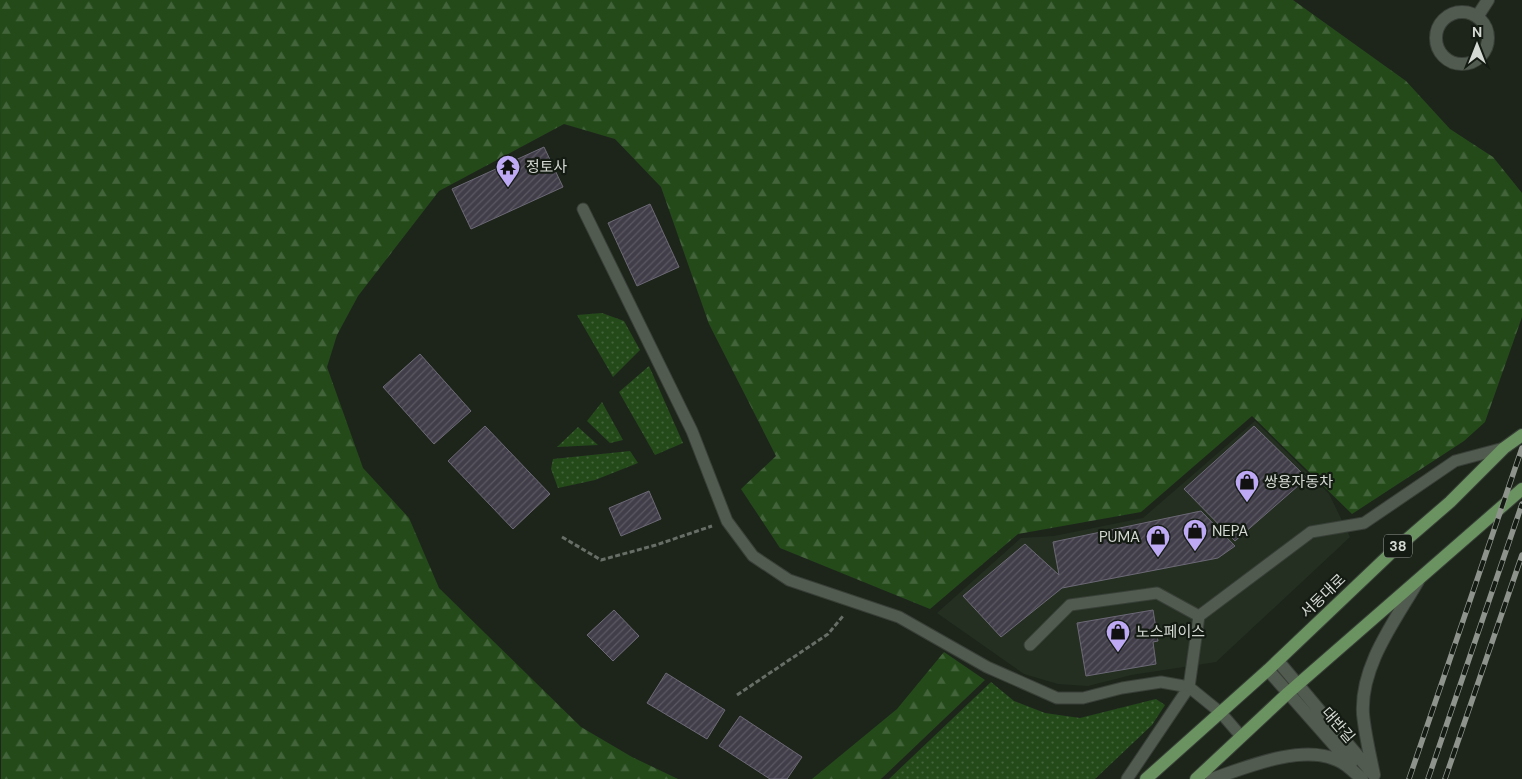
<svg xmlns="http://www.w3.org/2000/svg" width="1522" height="779" font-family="'DM Sans','Noto Sans KR',sans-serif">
<defs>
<pattern id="grass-dots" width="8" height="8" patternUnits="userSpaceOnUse" patternTransform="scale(1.25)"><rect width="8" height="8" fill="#244a1a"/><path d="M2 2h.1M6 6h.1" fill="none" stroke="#43643a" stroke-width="1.8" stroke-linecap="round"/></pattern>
<pattern id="forest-firs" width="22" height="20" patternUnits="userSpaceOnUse" patternTransform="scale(1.25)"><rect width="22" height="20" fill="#244a1a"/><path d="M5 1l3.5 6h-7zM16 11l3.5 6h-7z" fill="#43643a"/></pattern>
<pattern id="building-hatch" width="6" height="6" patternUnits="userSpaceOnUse" patternTransform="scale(1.25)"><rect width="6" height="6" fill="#413e4a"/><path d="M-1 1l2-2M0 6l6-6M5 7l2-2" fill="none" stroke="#5c5963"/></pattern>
</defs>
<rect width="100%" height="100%" fill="#1d251b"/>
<path fill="#242f21" d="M1255,421L1329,494L1350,537L1216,662L1131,675L1088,686L1058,684L1024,674L937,613L1021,538L1054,536L1143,518Z"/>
<path fill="url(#grass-dots)" d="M602,313L624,321L640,350L613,377L577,315Z
M649,366L683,443L655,455L619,392Z
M602,402L623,440L610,443L587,421Z
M578,427L598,445L557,447Z
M630,451L638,463L595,480L558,488L551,469L553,459Z
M991,682L1014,701L1045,713L1080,718L1156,699L1165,705L1152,725L1095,779H889Z"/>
<path fill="url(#forest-firs)" d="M0,0H1293L1406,81L1450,129L1493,157L1522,193V317L1485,422L1464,441L1352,514L1252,416L1141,512L1018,534L930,609L780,548L741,489L776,456L709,324L661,187L615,139L564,124L439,191L358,296L337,335L327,367L363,468L409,518L439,588L581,727L632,757L678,779H1Z
M944,652L985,680L881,779H812L897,709Z"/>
<path fill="url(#building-hatch)" stroke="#6c6976" d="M544,147L563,187L471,229L452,189Z
M650,204L679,267L637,286L608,223Z
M420,354L471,411L434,444L383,387Z
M485,426L550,494L513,529L448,461Z
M1254,426L1307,478L1235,541L1184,489Z
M649,491L661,519L621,536L609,508Z
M1201,511L1235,546L1218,558L1062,588L1001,637L963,596L1025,544L1059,575L1053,542Z
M614,610L639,636L613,661L587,635Z
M1153,610L1158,641L1153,642L1156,664L1086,676L1077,623Z
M666,673L725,710L707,739L647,703Z
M740,716L802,757L787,779H770L719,746Z"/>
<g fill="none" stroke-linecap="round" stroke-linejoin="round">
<defs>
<path id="service" d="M583,209L692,431L727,521L753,556L789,580L899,617L987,667L1057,698H1083L1122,688L1161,682L1189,687L1221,713L1240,735
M1030,645L1070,605L1157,593L1199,616
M1127,779L1189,687L1199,616L1311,532L1364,523L1455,461L1504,448"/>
<path id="minor" d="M1436 38a26 26 0 1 1 52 0a26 26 0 1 1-52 0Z
M1477,17L1488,0"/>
<path id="tertiary" d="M1278,661L1373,774
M1268,670L1351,764
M1374,775C1370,755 1365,735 1363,714C1360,666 1395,621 1418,581
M1212,779C1247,767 1301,744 1337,760C1346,763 1355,773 1362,779"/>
<path id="primary" d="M1146,779L1268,670L1391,553L1450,502L1504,448L1522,435
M1196,779L1288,693L1522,489"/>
</defs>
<use href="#service" stroke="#383f37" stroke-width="13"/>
<use href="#minor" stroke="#383f37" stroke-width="14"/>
<use href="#tertiary" stroke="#383f37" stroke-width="14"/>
<use href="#primary" stroke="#383f37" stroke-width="14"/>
<path stroke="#676e66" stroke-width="3" stroke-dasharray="5 2.5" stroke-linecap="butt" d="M562,537L601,560L656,545L712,526
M737,695L828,634L843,616"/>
<use href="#service" stroke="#525b50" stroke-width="11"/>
<use href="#minor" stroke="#525b50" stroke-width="12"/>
<use href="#tertiary" stroke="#525b50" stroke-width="12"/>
<use href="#primary" stroke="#6b9261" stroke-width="12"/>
<defs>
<path id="rail" d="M1409,779L1522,448
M1428,779L1522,504
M1445,779L1522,555"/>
</defs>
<use href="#rail" stroke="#8e948c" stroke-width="5.5"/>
<use href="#rail" stroke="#141b12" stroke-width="4" stroke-dasharray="11" stroke-linecap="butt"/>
</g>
<defs>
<symbol id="temple-pin" viewBox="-11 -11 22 30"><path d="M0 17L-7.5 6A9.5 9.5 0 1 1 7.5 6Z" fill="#bea9f5" stroke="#141b12"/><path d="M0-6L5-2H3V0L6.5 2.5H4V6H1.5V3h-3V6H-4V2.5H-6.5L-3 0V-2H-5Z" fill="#111"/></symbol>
<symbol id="shop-pin" viewBox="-11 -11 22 30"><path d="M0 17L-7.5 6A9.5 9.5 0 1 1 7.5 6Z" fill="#bea9f5" stroke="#141b12"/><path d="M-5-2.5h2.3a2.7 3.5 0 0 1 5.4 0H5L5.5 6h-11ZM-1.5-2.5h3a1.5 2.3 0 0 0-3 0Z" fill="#111"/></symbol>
</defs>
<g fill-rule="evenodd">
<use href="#temple-pin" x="494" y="153" width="28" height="38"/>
<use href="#shop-pin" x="1233" y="468" width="28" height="38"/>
<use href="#shop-pin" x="1181" y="517" width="28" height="38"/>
<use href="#shop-pin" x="1144" y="523" width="28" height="38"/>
<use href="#shop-pin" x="1104" y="618" width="28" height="38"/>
</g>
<g text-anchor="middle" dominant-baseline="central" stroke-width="4.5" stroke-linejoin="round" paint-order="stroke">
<rect fill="#141b12" stroke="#9aa099" stroke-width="1" x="1384" y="534.5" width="28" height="23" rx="4"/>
<g font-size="14" font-weight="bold" fill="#d4d9d3">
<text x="1398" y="546">38</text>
</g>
<g font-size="15" fill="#d4d9d3" stroke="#141b12" text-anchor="start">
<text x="526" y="167">정토사</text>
<text x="1264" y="482">쌍용자동차</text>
<text x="1212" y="531">NEPA</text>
<text x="1140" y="537" text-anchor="end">PUMA</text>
<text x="1136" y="632">노스페이스</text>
</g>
<g font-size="15" fill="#d4d9d3" stroke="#141b12">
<text transform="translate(1323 596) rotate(-44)">서동대로</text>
<text transform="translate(1338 725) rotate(49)">대반길</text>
</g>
</g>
<g transform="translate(1477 45)" stroke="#141b12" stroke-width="4" paint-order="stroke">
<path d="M0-4L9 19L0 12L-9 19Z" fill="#d4d9d3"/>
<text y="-8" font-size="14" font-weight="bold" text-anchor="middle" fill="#d4d9d3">N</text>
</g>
</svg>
